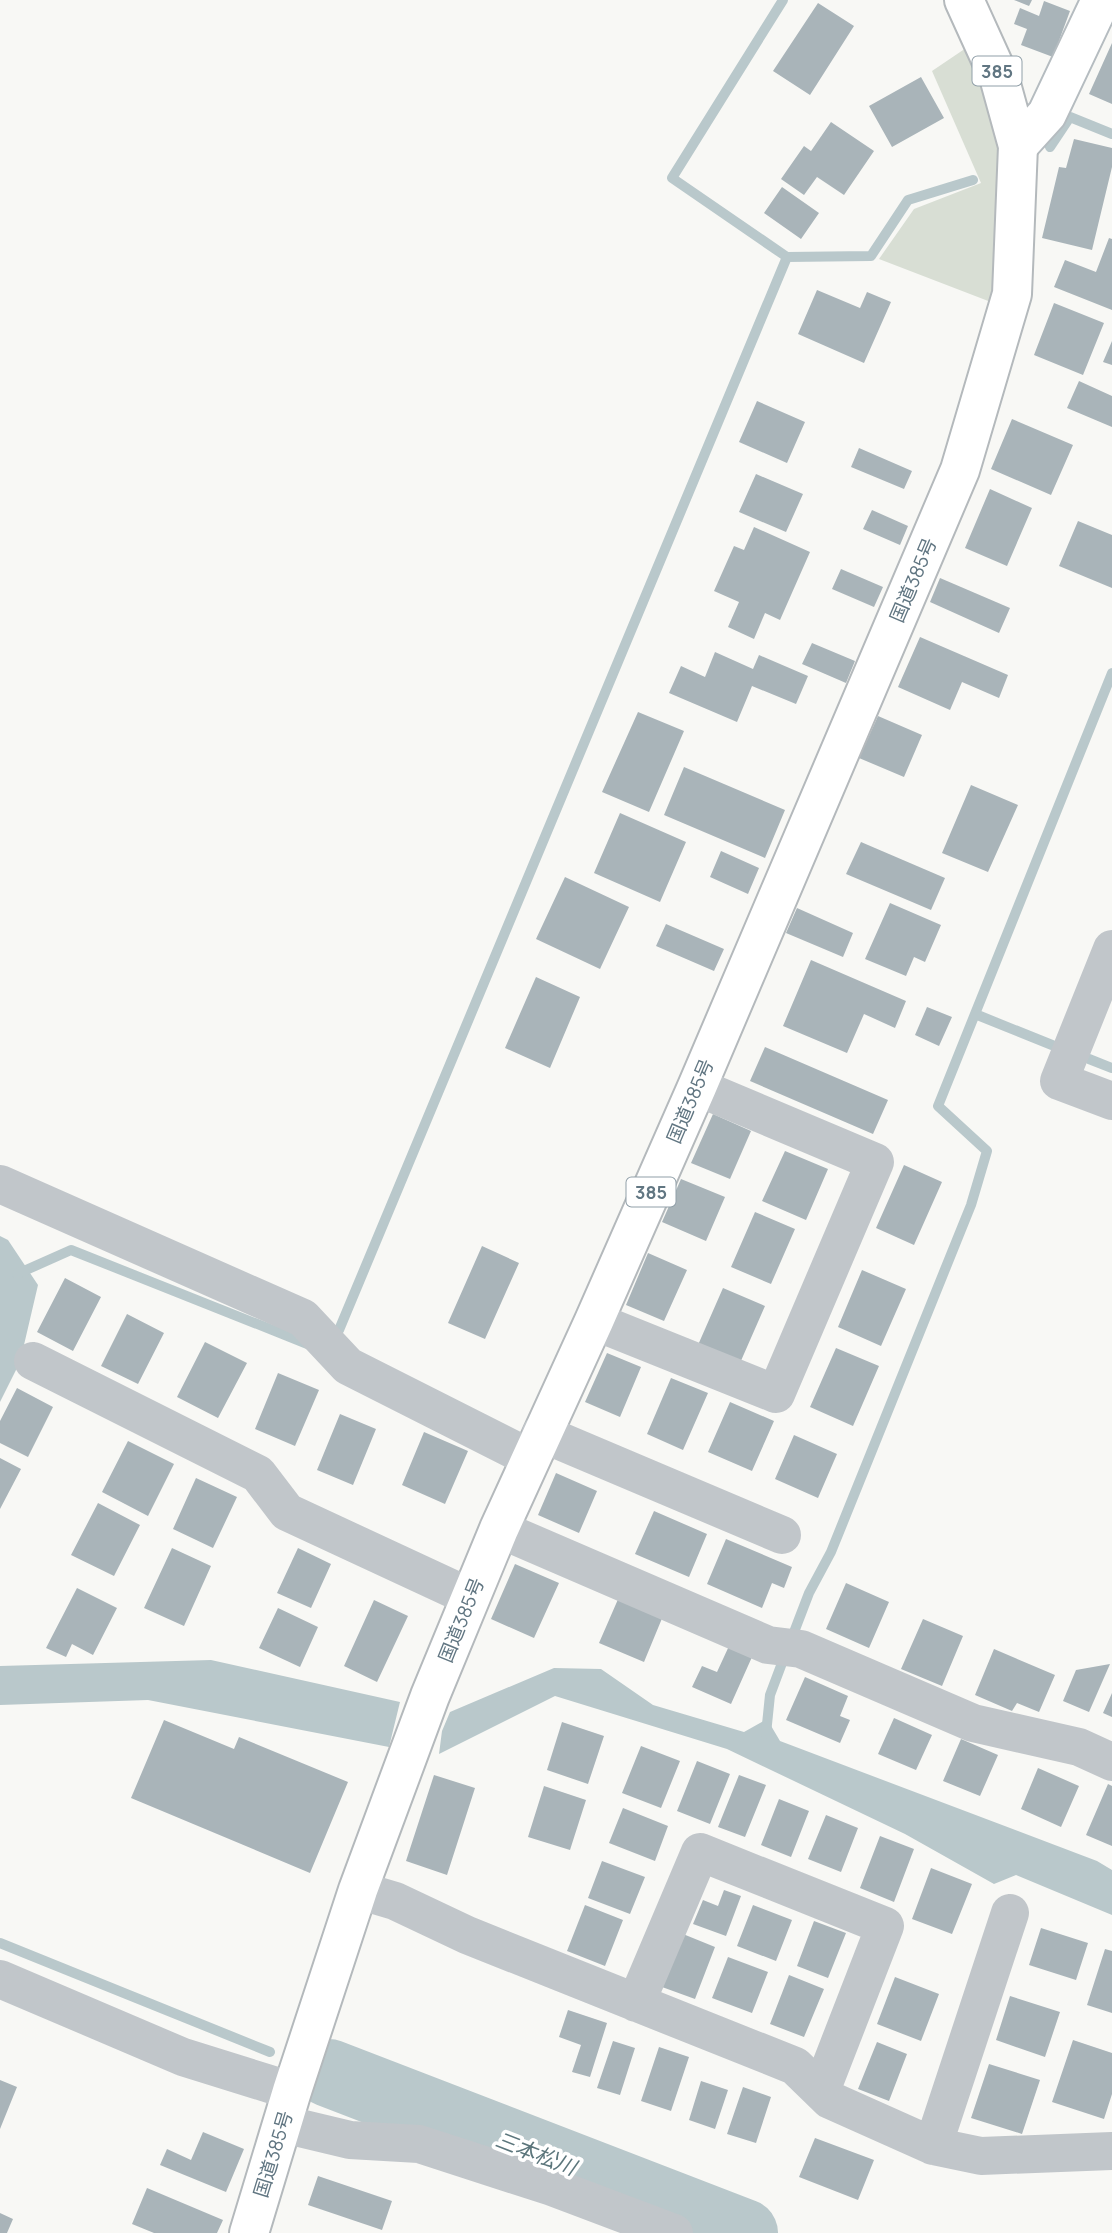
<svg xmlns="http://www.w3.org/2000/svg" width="1112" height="2233" font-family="Manrope,'Noto Sans JP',sans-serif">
<rect width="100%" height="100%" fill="#f8f8f5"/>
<path fill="#d8ded4" d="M969,46L1006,152L996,304L879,259L914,209L981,183L932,71Z"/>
<path fill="#b9c8cb" d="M0,1236L8,1240L38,1285L20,1362L0,1402Z
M211,1660L400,1702L389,1747L148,1700L0,1705V1666Z
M554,1668L601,1669L653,1705L744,1732L767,1719L780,1741L1097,1861L1112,1870V1915L1016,1875L994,1884L905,1834L727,1749L555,1696L439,1754L442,1731L450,1712Z"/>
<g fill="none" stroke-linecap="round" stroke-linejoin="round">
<path stroke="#b9c8cb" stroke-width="10" d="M1050,147L1070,117L1112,134
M787,257L871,256L908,200L973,180
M975,1014L1052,1045
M1089,1059L1112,1068
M17,1274L71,1250L310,1345
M330,1337L339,1330L787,257L672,178L783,0
M791,1640L809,1593L831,1552L971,1205L987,1151L938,1106L1112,673
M766,1734L770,1695L785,1655
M0,1943L270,2052"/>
<path stroke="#b9c8cb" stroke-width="68" d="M329,2073L744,2233"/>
</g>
<path fill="#a9b4b9" d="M1014,0H1032L1029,6Z
M1044,1L1070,11L1053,57L1021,45L1027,29L1014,24L1020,8L1039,16Z
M818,3L854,26L810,95L773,71Z
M1112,43V104L1089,94Z
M921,77L944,118L892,147L869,106Z
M831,122L874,151L844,195L817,177L804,195L781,179L804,146L811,151Z
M1074,139L1112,148V167L1092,250L1042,238L1059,167L1066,168Z
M782,187L819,213L801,239L764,213Z
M1109,238L1112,239V310L1054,287L1065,260L1096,272Z
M817,290L860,308L867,292L891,302L864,363L798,334Z
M1054,303L1104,323L1083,375L1034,355Z
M1112,341V365L1103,362Z
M1079,381L1112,396V427L1067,408Z
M757,401L805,422L787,463L739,442Z
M1012,419L1073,445L1051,495L991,469Z
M859,448L912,471L904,489L851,467Z
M756,474L803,494L786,532L739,512Z
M990,489L1032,508L1007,566L965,548Z
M872,510L908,526L900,545L863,529Z
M1078,521L1112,535V588L1059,566Z
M754,527L810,552L780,620L765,613L754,639L728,627L739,602L714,591L734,546L744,550Z
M841,569L883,587L874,607L832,589Z
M940,578L1010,608L999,633L930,602Z
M920,637L1008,675L999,698L962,682L950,710L898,687Z
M812,643L855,661L846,683L802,664Z
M715,652L753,669L759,655L808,676L796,704L752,686L737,722L669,693L681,666L705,677Z
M638,712L684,731L649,812L602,792Z
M878,716L922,735L904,777L859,758Z
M684,767L785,810L765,858L664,815Z
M971,785L1018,805L988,872L942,853Z
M620,813L686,842L660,902L594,873Z
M861,842L945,878L931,910L846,874Z
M721,851L759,868L748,894L710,877Z
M565,877L629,907L600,969L536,939Z
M890,903L941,925L925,962L914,957L906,976L865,959Z
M797,908L853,933L843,957L786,933Z
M666,924L724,949L714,971L656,946Z
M811,960L906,1001L895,1028L864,1014L847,1053L783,1026Z
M536,977L580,997L550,1068L505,1048Z
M927,1007L952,1017L939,1046L915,1035Z
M765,1047L888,1100L873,1134L750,1081Z
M713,1114L751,1131L730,1179L691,1163Z
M785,1151L828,1169L806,1220L762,1201Z
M904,1165L942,1182L914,1245L876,1228Z
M681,1179L725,1197L706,1241L662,1222Z
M755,1212L795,1229L771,1284L731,1267Z
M482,1246L519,1263L485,1339L448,1323Z
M648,1253L687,1270L664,1321L626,1305Z
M862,1270L906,1289L881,1346L838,1327Z
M65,1278L101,1297L73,1351L37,1332Z
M723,1288L765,1306L740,1363L698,1345Z
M127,1314L164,1333L138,1384L101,1366Z
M205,1342L247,1363L218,1418L177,1397Z
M836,1348L879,1366L853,1426L810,1407Z
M607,1353L641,1367L620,1417L585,1402Z
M278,1373L319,1390L295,1446L255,1429Z
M671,1378L708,1393L683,1450L647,1434Z
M17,1388L53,1407L28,1457L0,1443V1421Z
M730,1402L774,1421L752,1471L708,1452Z
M340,1414L376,1429L353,1485L317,1470Z
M424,1432L468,1451L445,1504L402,1485Z
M794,1435L837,1454L818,1498L775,1479Z
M128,1441L174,1464L148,1516L102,1492Z
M0,1458L21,1469L0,1509Z
M556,1473L597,1491L579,1533L538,1515Z
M196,1478L237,1497L213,1548L173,1529Z
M98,1503L140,1525L114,1576L71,1555Z
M654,1511L707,1534L689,1577L635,1554Z
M726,1539L792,1567L784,1588L772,1583L762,1608L707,1584Z
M172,1548L211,1566L184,1626L144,1608Z
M298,1548L331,1564L311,1608L277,1593Z
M515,1564L559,1583L534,1638L491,1619Z
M846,1583L889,1602L869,1648L826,1629Z
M77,1588L117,1608L93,1655L72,1644L66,1657L46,1648Z
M619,1597L663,1616L644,1662L599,1643Z
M374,1600L408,1616L377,1682L344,1666Z
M278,1608L318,1627L300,1667L259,1648Z
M923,1619L963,1636L942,1686L901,1669Z
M729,1646L752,1657L731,1704L692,1687L702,1666L717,1672Z
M994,1649L1055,1675L1039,1712L1017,1703L1012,1711L975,1695Z
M1110,1664L1089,1712L1063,1701L1076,1670Z
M805,1677L848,1696L840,1716L850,1720L840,1743L786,1720Z
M1112,1693V1717L1103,1713Z
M894,1718L932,1735L916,1770L878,1754Z
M164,1720L234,1749L239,1737L348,1782L310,1873L131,1798Z
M562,1722L604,1736L588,1784L547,1770Z
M961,1739L998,1755L980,1796L943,1781Z
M641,1746L680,1761L661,1808L622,1793Z
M697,1761L730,1774L710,1824L677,1811Z
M1038,1768L1079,1786L1061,1827L1021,1809Z
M434,1775L475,1788L447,1875L406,1861Z
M739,1775L766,1785L745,1837L718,1827Z
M1108,1784L1112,1786V1846L1086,1835Z
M544,1786L586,1800L570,1850L528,1837Z
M779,1799L809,1811L791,1857L761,1845Z
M623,1808L668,1826L655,1861L609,1843Z
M826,1815L858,1828L841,1872L808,1859Z
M880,1836L914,1849L894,1902L860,1888Z
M602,1861L645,1877L630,1914L588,1898Z
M931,1868L972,1884L952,1934L912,1919Z
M724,1890L741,1896L726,1936L693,1924L703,1900L718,1906Z
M585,1905L623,1920L605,1966L567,1951Z
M753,1905L792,1920L776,1961L737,1946Z
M814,1921L846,1933L828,1978L797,1966Z
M1041,1928L1088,1943L1076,1980L1029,1965Z
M683,1934L715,1947L695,1999L662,1987Z
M1105,1949L1112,1951V2013L1087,2005Z
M728,1957L768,1972L752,2013L712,1998Z
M789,1975L824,1989L804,2037L770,2024Z
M895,1977L939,1994L921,2041L877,2024Z
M1010,1996L1060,2012L1045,2057L996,2040Z
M568,2010L607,2023L590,2077L572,2072L581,2045L559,2037Z
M1073,2040L1112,2053V2094L1104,2119L1052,2102Z
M613,2041L635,2048L620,2095L597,2088Z
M877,2042L907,2054L889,2101L858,2089Z
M659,2047L689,2057L671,2111L641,2101Z
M989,2064L1040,2080L1022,2134L971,2118Z
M0,2080L17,2087L0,2129Z
M701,2081L728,2090L715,2129L689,2120Z
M743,2087L771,2097L756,2143L727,2134Z
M203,2132L244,2149L226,2192L160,2165L167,2149L191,2160Z
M815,2138L874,2160L858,2200L799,2177Z
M318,2176L392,2201L382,2230L308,2205Z
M147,2188L223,2220L217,2233H154L132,2224Z
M0,2213L13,2219L7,2233H0Z"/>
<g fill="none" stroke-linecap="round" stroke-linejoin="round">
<defs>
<path id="secondary" d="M1018,146L1047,114L1101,0"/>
<path id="highway" d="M249,2233L292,2091L358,1890L430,1696L499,1529L594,1321L697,1087L960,470L1012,294L1018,146L999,77L964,0"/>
</defs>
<use href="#secondary" stroke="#b5bcc0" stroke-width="42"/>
<use href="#highway" stroke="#b4b9bc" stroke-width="42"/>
<path stroke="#c1c6ca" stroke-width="38" d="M1112,949L1059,1081L1112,1101
M0,1184L303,1318L348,1366L530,1458
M594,1321L776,1394L875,1162L697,1087
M33,1361L258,1474L287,1512L470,1597
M541,1433L782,1535
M499,1529L768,1645L801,1649L973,1723L1079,1747L1112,1762
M358,1890L395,1901L467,1935L795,2066L830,2100L933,2146L981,2156L1112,2151
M0,1979L183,2057L292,2091
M636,2003L700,1852L885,1926L821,2091
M283,2124L350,2140L419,2144L552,2187L674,2233
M933,2146L1010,1913"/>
<use href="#secondary" stroke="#fff" stroke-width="38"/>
<use href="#highway" stroke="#fff" stroke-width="38"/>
</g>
<g text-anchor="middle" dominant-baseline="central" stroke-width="7" stroke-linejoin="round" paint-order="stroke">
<g fill="#fff" stroke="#909fa8" stroke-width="2">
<rect x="972.5" y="56.5" width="49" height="29" rx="5"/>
<rect x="626.5" y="1177.5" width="49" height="29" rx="5"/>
</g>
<g font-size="18" font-weight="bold" fill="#617682">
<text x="997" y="71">385</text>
<text x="651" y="1192">385</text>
</g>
<g font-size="19" fill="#617682" stroke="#fff">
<text transform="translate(913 580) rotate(-67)">国道385号</text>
<text transform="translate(690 1101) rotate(-67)">国道385号</text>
<text transform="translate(461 1620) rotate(-68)">国道385号</text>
<text transform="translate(273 2154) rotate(-73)">国道385号</text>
</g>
<g font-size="21" font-style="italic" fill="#5c767c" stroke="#fff">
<text transform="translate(536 2153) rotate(21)">三本松川</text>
</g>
</g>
</svg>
